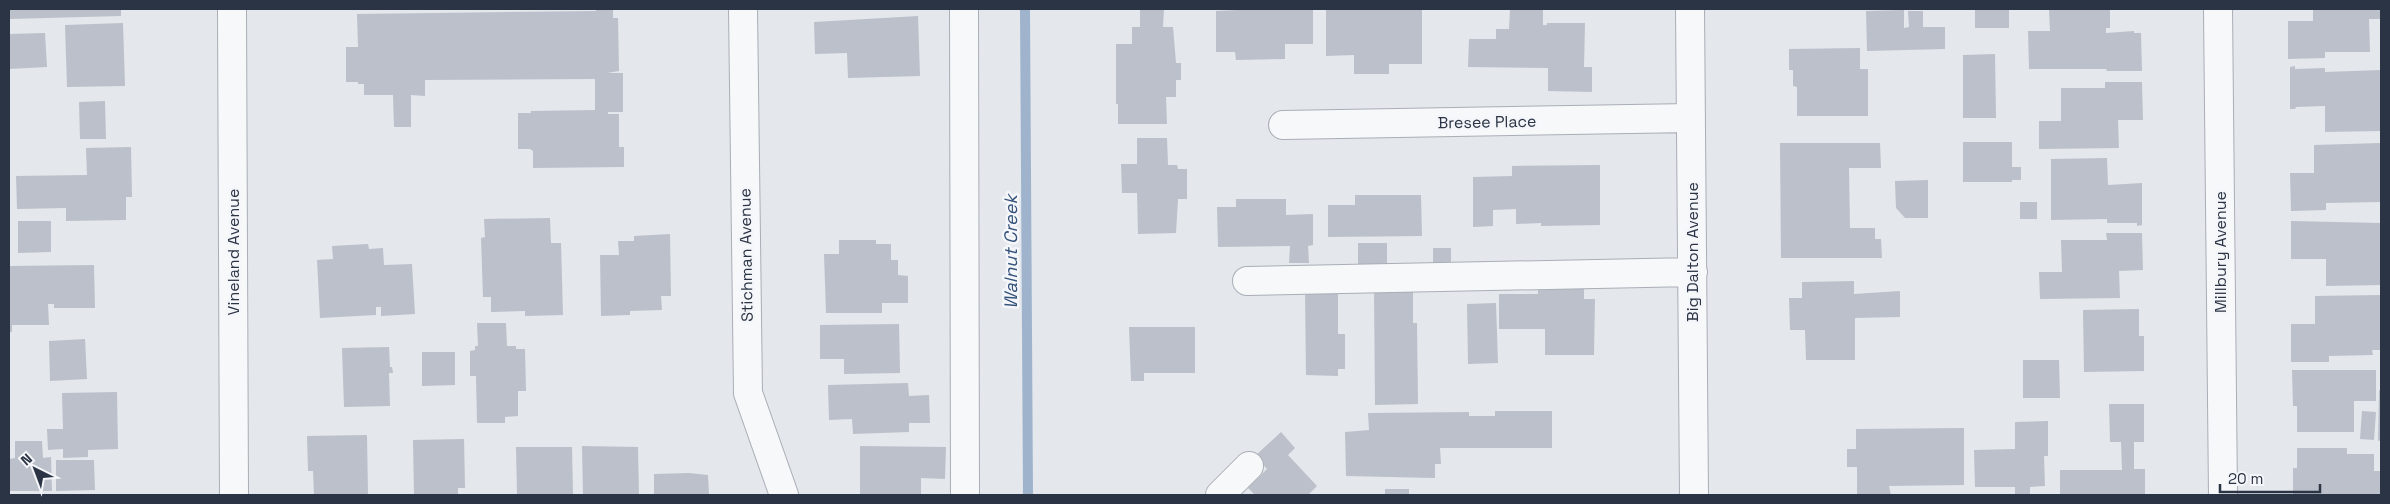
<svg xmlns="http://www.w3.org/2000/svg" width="2390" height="504" font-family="'Space Grotesk',sans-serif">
<rect width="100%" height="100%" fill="#e4e7ec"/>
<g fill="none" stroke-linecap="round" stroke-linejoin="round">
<path stroke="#9fb4cc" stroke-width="10" d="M1025,9L1028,495"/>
</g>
<path fill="#bbc0ca" d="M9,9H121V16L9,19Z
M596,9H613V18H618L619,71L607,73H623V112H608V114H619V147H624V167L533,168V151L530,149H518V113H531V111L595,110V79L425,80V96L411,95V127H394L393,95H364V84H358V82H346V47H358L357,14L596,11Z
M1140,9H1164L1163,27H1173L1176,63H1181V80H1176V97H1166L1167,124H1118V104H1116V44H1132V27H1140Z
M1258,9L1313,10V44H1285V59L1236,60L1235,52H1216V11Z
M1326,9H1422V64H1389V74H1354V55L1326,56Z
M1510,9H1543V25H1547V23H1585L1584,67H1592V92L1548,91V68L1468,67L1469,39H1496V29H1509Z
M1975,9H2009V28H1975Z
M2049,9L2110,10V28H2106V33L2134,31V33H2141L2142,71H2106L2107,69H2029L2028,31H2050Z
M2313,9H2381V19H2369L2370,52H2325V58L2288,59V21H2313Z
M1904,10V28L1909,27L1908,11H1923V27H1945V49L1867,51L1866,11Z
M918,16L920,76L848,78L847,53L815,54L814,22Z
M123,23L125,86L67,87L65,25Z
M45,33L47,67L9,69V34Z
M1860,48V69H1868V116H1797V87L1793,86V70H1789V49Z
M1995,54L1996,118H1963V55Z
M2295,66V69L2325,68V72L2381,70V131L2325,132V106L2296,107L2295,109H2290V67Z
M2105,82H2142L2143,120H2118L2119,148L2039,149V121H2061V88H2105Z
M105,101L106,139H80L79,102Z
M1137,138H1167L1168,165H1177L1178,169H1187V199H1178L1176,233L1138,234L1137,193H1122L1121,164H1137Z
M1963,142H2012V167H2021V180H2012V182H1963Z
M1780,143H1880L1881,168H1849L1850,228H1875V239H1881L1882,258H1781Z
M2381,143V202L2326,203V210L2291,211L2290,173H2314V145Z
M131,147L132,197H126V220L66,221V208L17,209L16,176L87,175L86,148Z
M2107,158L2108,185L2142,183V225L2137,226V223H2107V219L2051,220V159Z
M1600,165V225L1541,226V223L1516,224V209L1493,210V226L1473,227V177L1512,176V166Z
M1928,180V218H1905L1896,208L1895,181Z
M1355,195H1421L1422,236L1328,237V205H1355Z
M1236,199H1286V215L1313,214V245L1308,246L1309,263H1289L1290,246L1218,247L1217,207H1236Z
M2020,202H2037V219H2020Z
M550,218L551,243H561L563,315L525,316V311L491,312V297H483L481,238L485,237L484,219Z
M18,221H51V252L18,253Z
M2291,221L2381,223V285L2326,286V259H2291Z
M2106,233H2142L2143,270L2119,271L2120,298L2040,299L2039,272H2062L2061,240H2107Z
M670,234L671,296H661L662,310L630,311V315L601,316L600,255H619L618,241H634V236Z
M839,240H876V244H891V260H898V275L908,276V303H882V313H826L824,254H839Z
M1358,243H1387V268L1358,267Z
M368,244L369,249L383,248L384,265L412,264L415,314L381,316V307H376V315L320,318L317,260L333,259L332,246Z
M1433,248H1451V264H1433Z
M94,265L95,308H54V304H48L49,325H12V332H9V266Z
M1854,281V294L1900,291V317L1855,318V360H1806L1805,330H1790L1789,298H1802V282Z
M1584,284V299H1595L1594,355H1545V329H1499V294H1538V289H1563V285Z
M1374,289H1413V323H1417L1418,404L1375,405Z
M1338,291V334H1345V369H1338V376L1306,375L1305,292Z
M2381,295V350H2372L2373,355L2329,356V362H2291V324H2315V296Z
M1496,303L1498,363L1468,364L1467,304Z
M2139,309V336H2144V371L2084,372L2083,310Z
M477,323H506L507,346H516V349H525L526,391H518V416L505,417V423H477L476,376H470V351L475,350V346H478Z
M899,324L900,373L844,374V359H820V325Z
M1129,327H1195V373H1144V381H1131Z
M85,339L87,379L50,381L49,341Z
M389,347L390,367H392L393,373H389L390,406L344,407L342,348Z
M422,352H455V385L422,386Z
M2023,360H2059L2060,398H2023Z
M2292,370H2376V401H2354V432H2297V406H2293Z
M908,383L909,396L929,395L930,423H909V432L853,434L852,419L829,420L828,385Z
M2379,390H2381V440L2378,441Z
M117,392L118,449L88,450V457L63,458V449L48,450L47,429H63L62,393Z
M2109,404H2144V442H2134V469H2145V495H2060V470H2122L2121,442H2110Z
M1495,411H1552V448H1440L1441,464H1435V478L1346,476L1345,432L1369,430L1368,413L1469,412V416H1495Z
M2362,411L2376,412L2374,440L2360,439Z
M2048,421V456H2044L2045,486L2030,487V495H2015V487H1975L1974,450L2015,449V422Z
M1964,428V485L1889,486L1891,495H1857V467H1847V449H1856V429Z
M1281,432L1295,448L1288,455L1317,486L1308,495H1255L1248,488L1267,469L1255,456Z
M367,435L368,495H314L313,471H308L307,436Z
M464,439L465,488H458V495H414L413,440Z
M15,441H42L43,458L51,457L52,491H9V459L15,458Z
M582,446L638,447L639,495H583Z
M860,446L946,447L945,479L921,478V495H860Z
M516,447H572L573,495H517Z
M2297,448H2347V454H2374V471H2381V495H2293V468H2297Z
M56,460H94L95,490L56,491Z
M689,473L708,475L709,495H654V474Z
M1385,489H1409V495H1385Z"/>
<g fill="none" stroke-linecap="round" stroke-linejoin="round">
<defs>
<path id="minor" d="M232,9L234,495
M743,9L748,393L784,495
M964,9L965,495
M1690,9L1694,495
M2218,9L2223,495
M1283,125L1691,118
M1247,281L1693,272
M1220,495L1249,466"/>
</defs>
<use href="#minor" stroke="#a9aeb7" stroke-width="30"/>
<use href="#minor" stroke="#f7f8fa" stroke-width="28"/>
</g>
<g text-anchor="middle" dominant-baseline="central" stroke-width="5" stroke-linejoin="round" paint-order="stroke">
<g font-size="16" fill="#2b3445" stroke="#f4f6f9">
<text transform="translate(1487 122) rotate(-1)">Bresee Place</text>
<text transform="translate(233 252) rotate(-90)">Vineland Avenue</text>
<text transform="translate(1692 252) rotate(-90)">Big Dalton Avenue</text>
<text transform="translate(2220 252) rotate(-90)">Millbury Avenue</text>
<text transform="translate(746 255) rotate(-91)">Stichman Avenue</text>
</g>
<g font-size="18" font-style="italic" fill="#34527a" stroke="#f4f6f9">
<text transform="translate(1010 252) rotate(-90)">Walnut Creek</text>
</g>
</g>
<rect width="2390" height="504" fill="none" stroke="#2b3445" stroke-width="20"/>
<g transform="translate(35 469) rotate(318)" stroke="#f4f6f9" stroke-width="4" paint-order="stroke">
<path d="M0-4L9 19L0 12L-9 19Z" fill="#2b3445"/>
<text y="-8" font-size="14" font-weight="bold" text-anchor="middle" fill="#2b3445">N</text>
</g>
<path d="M2220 484v8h100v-8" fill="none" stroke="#2b3445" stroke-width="2.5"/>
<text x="2228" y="484" font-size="15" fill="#2b3445" stroke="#f4f6f9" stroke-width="4" paint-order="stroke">20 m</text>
</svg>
